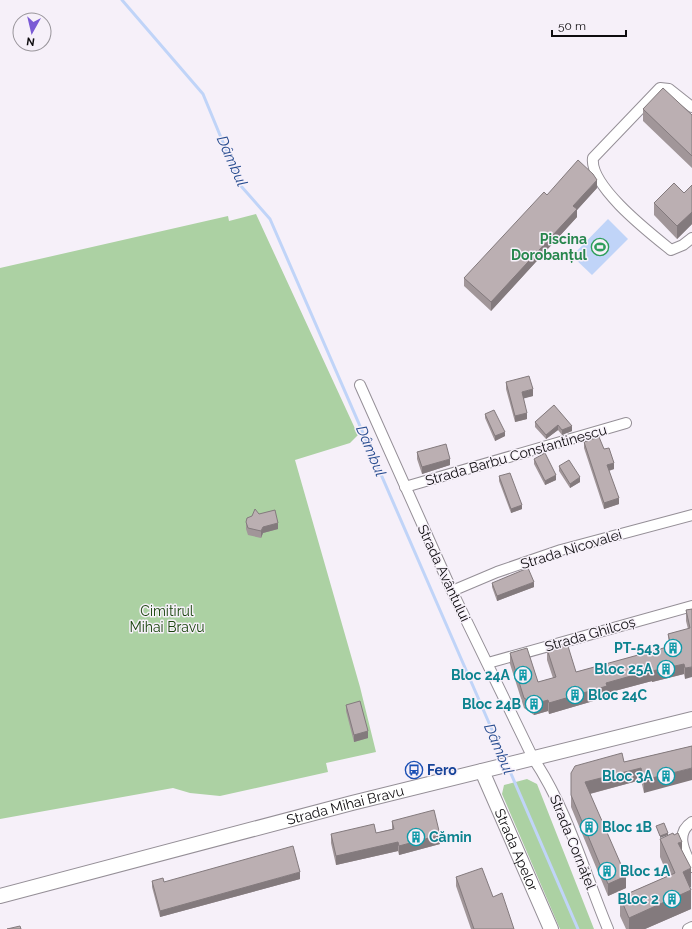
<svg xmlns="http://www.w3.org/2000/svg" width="692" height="929" font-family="Raleway,sans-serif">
<rect width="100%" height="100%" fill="#f6f0f9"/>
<path fill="#acd1a3" d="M256,214L358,435L350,443L295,460L360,687L376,752L326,763L328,772L220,796L190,793L173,788L0,819V268L228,216L229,221Z
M527,779L537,784L594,929H560L502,794L504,785Z"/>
<path fill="#c0d4f8" d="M608,219L628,239L592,275L572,256Z"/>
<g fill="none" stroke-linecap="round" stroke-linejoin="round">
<path stroke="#c0d4f8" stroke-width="3" d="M122,0L203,94L241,186L270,219L506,762
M509,769L578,929"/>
<defs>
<path id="street" d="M692,107L669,89L660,88L593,158C589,186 650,233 671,250L683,245L692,238
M360,385L452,591L533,758C568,810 584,872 608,929
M405,487L626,423
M452,591L497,572L561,550L692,515
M488,663L692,606
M692,822C674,834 685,852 692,867
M688,929L692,927"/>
<g id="secondary">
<path id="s1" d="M482,771L551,929"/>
<path id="s2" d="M0,896L352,803L692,719"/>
</g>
</defs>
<use href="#street" stroke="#958f97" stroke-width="12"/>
<use href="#secondary" stroke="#958f97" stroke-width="16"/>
<use href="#street" stroke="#fff" stroke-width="10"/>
<use href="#secondary" stroke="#fff" stroke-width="14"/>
</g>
<path fill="#a19699" d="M643,109L692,115V168L643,121Z
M692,185V224L677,239L654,215V203L684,193Z
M597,188L577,210V217L491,311L464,286V278L547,195Z
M506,382L533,396L523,398L527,419L515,422L506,389Z
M554,405L572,431L562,435L558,430L546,439L535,427V422Z
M485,414L505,436L495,441L485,418Z
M584,442L604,449L614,469L609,471L619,504L604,509L584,448Z
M417,452L450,465L422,474L417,459Z
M534,459L556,480L545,485L534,464Z
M559,466L580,482L570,488L559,471Z
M499,476L522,509L511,513L499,481Z
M259,514L278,529L263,533L261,538L248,535L246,529V522Z
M492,583L534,587L497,601L492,587Z
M692,609L685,679L684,674L652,682V681L607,693V697L549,714L548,711L534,715L524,708L510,664V653L538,682L553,678L547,660V649L576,672L669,647L668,634L688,629L686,621V610Z
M346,705L368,738L354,742L346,711Z
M692,746L644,793L641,780L590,794L626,888L608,896L571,807V773L624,762Z
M392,821L440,844L399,855L398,851L336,865L331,843V834L376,833L392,829Z
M660,839L682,850L691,887H690L691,909L645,929H626L620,916V897L668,876L660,857Z
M456,877L493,897L514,929H471L456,886Z
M300,879L160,917L152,887V881L164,882Z"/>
<path fill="#837a7d" d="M597,180V188L577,210V217L491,311V302L573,206Z
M692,212V224L677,239V226Z
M533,389V396L522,399V392Z
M527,413V419L515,422V416Z
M558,425V430L546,439V435Z
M572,426V431L562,435V430Z
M505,432V436L495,441V436Z
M450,459V465L422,474V467Z
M614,463V469L607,471V465Z
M556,475V480L545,485V481Z
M580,477V482L570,488V484Z
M619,498V504L604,509V503Z
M522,505V509L511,513V509Z
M278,523V529L263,533L261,538V531L263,527Z
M534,582V587L497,601V596Z
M684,664V674L652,682V671Z
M692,667V677L685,679V668Z
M652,670V681L607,693V697L549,714V703L606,683Z
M548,700V711L534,715V704Z
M368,731V738L354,742V735Z
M641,768V780L585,795V782Z
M692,768V780L644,793V780Z
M668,833V835L660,838V836Z
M440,835V844L399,855V846Z
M398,842V851L336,865V856Z
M682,842V860L678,843Z
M691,868V887L683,891V872Z
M300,872V879L160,917V911Z
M626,876V888L608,896V884Z
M691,890V909L645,929H629V918Z"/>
<path fill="#bbafb2" stroke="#837a7d" d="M663,88L692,115V156L643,109Z
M578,160L593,174L597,180L573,206L577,209L491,302L464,278L544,192L547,195Z
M674,183L684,193L692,185V212L677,226L654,203Z
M529,376L533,389L522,392L527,413L515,416L506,382Z
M554,405L572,426L562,430L558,425L546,435L535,422Z
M494,410L505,432L495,436L485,414Z
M599,437L604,449L609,448L614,463L607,465L619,498L604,503L584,442Z
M446,444L450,459L422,467L417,452Z
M545,453L556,475L545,481L534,459Z
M569,460L580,477L570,484L559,466Z
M510,473L522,505L511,509L499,476Z
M255,509L259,514L275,510L278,523L263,527L261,531L248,528L246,522L247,518L252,516Z
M528,568L534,582L497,596L492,583Z
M692,609V667L685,668L684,664L652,671V670L606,683L607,686L549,703L548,700L534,704L524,698L510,653L527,648L538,682L556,677L547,649L567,643L576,672L671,646L668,634L690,628L686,610Z
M360,701L368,731L354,735L346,705Z
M692,746V768L644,780L641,768L585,782L626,876L608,884L571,795V773L575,766L622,753L624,762Z
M434,810L440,835L399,846L398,842L336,856L331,834L374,824L376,833L394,829L392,821Z
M664,823L668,833L660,836L656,826Z
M673,833L674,835L678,833L682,842L678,843L691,868L683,872L691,890L629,918L620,897L675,873L660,839Z
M293,846L300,872L160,911L152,881L163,878L164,882Z
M482,868L493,897L502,893L514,929H474L456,877Z
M20,926L21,929H7Z"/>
<defs>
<symbol id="stadium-ring" viewBox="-11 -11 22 22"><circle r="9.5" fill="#f6f0f9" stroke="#2e9e5b" stroke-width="1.5"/><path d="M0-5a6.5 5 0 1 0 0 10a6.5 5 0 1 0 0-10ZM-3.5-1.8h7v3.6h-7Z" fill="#2e9e5b"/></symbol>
<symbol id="building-ring" viewBox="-11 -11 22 22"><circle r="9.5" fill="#f6f0f9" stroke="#0f9aa8" stroke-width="1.5"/><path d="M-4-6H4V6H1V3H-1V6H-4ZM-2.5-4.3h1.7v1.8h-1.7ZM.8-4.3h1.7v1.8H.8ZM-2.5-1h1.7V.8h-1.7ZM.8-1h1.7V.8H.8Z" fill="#0f9aa8"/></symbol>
<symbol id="bus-ring" viewBox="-11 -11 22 22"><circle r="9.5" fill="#f6f0f9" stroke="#1a4fb4" stroke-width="1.5"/><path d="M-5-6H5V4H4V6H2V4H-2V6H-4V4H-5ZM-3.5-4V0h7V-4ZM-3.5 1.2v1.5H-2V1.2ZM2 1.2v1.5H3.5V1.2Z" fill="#1a4fb4"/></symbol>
</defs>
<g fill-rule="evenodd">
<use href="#stadium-ring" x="590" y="237" width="20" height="20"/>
<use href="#building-ring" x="663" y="638" width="20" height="20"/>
<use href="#building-ring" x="656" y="659" width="20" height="20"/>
<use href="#building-ring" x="513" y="665" width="20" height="20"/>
<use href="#building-ring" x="565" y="685" width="20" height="20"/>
<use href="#building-ring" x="524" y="694" width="20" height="20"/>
<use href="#bus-ring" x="404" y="760" width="20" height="20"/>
<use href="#building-ring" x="656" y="766" width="20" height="20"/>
<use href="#building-ring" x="579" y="817" width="20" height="20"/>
<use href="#building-ring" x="406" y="827" width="20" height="20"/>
<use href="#building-ring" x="597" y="861" width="20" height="20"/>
<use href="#building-ring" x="662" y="889" width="20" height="20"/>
</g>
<g text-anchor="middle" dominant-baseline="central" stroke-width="3" stroke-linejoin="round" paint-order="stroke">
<g font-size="14" font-weight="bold" fill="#27864d" stroke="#f6f0f9" text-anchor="end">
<text x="587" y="239">Piscina<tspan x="587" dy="16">Dorobanțul</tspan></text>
</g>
<g font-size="14" fill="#0e0c0f" stroke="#f6f0f9">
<text transform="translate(516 455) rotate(-16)">Strada Barbu Constantinescu</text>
<text transform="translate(571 549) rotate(-17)">Strada Nicovalei</text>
<text transform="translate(444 573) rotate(65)">Strada Avântului</text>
<text transform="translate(590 634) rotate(-16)">Strada Ghilcoș</text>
<text stroke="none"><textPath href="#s2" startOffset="357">Strada Mihai Bravu</textPath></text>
<text transform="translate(573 842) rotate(68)">Strada Cornățel</text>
<text stroke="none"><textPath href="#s1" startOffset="86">Strada Apelor</textPath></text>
</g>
<g font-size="14" fill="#19440c" stroke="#f6f0f9">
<text x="167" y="611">Cimitirul<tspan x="167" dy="16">Mihai Bravu</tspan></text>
</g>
<g font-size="14" font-weight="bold" fill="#0d838f" stroke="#f6f0f9" text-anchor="end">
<text x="660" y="648">PT-543</text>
<text x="653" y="669">Bloc 25A</text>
<text x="510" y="675">Bloc 24A</text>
<text x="588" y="695" text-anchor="start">Bloc 24C</text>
<text x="521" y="704">Bloc 24B</text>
<text x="653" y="776">Bloc 3A</text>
<text x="602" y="827" text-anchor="start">Bloc 1B</text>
<text x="429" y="837" text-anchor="start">Cămin</text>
<text x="620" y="871" text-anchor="start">Bloc 1A</text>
<text x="659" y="899">Bloc 2</text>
</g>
<g font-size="14" font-weight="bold" fill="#164399" stroke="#f6f0f9" text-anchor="start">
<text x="427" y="770">Fero</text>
</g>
<g font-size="15" font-style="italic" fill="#274c90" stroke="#f6f0f9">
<text transform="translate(232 161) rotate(66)">Dâmbul</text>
<text transform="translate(371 451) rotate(67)">Dâmbul</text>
<text transform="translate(499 749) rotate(67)">Dâmbul</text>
</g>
</g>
<g transform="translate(32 32) rotate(188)"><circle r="19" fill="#f6f0f9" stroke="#99959b"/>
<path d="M0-3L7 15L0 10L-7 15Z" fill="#7a5ad5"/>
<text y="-6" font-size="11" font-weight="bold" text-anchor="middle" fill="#0e0c0f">N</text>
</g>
<path d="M552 30v6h74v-6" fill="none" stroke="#0e0c0f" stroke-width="2"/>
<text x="558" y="30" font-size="12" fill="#0e0c0f" stroke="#f6f0f9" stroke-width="3" paint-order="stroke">50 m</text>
</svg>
